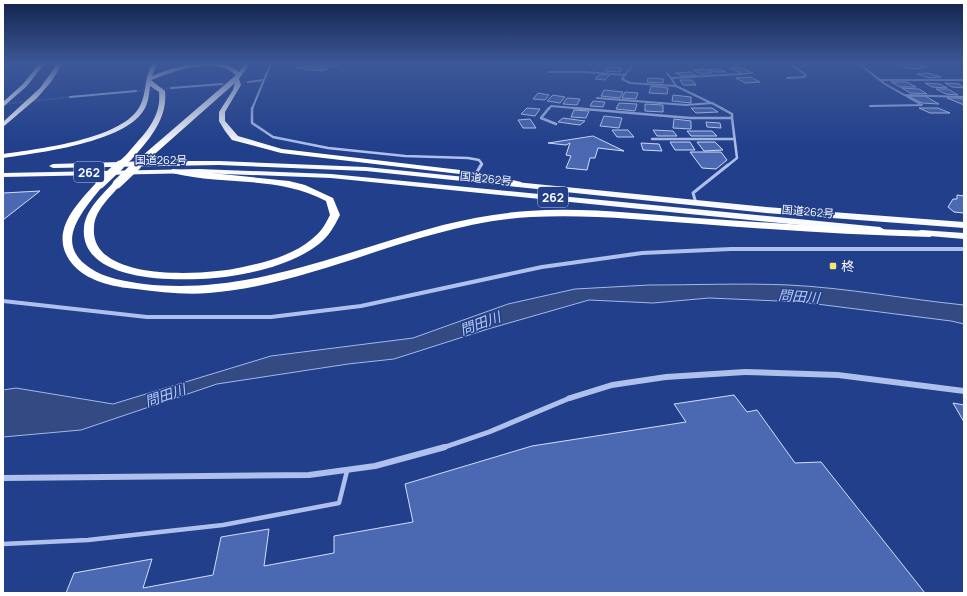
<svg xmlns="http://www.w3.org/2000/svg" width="967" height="596" font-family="Manrope,'Noto Sans JP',sans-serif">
<rect width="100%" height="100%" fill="#213f8b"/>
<path fill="#344a82" stroke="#a2b9ec" d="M649,285C695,285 742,283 789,285C848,288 905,299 964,305V324L951,321L801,302L709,298L653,303L589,300L488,329L394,359L348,364L217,384L81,430L3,437V390L16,388L113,404L271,356L413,338L508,304L575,289Z"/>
<path fill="#4a69b2" stroke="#d3def8" d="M314,63H337L338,66H314Z
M888,63H909L927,67L913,69Z
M301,66L328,69L323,71L296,68Z
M607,67L622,68L620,72L605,71Z
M739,67L753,73L743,74L730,68Z
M704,69L712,73L701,74L693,70Z
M708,69H719L726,72H714Z
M690,72L697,76H683L675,73Z
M928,73L941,77L930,78L917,74Z
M600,74L610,75L605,80L595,79Z
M750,77L760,82L745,83L736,78Z
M648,78L664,79L663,83L647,82Z
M680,80H692L696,85H683Z
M891,82H907L916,87H900Z
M925,83L940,84L947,88L932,87Z
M945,83L959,84L964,88L952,87Z
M651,86L668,88L667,94L649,93Z
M902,88L919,89L927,94L910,93Z
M936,89H948L958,95L946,94Z
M604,90L623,92L620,98L601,96Z
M625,92L638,93L636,99L622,98Z
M538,93L549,95L545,100L533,99Z
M553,95L565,97L560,103L547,101Z
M673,95L691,97V103L672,101Z
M908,96H925L939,104L922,103Z
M567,98L580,99L577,105L563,104Z
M947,98H960L964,100V105Z
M593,101L605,102L603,107L590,106Z
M619,103L637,104L635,111L616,109Z
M645,104L663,105V112L645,111Z
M527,108L540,109L535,116L521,114Z
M691,108H712L718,112L696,113Z
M919,108H938L950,113H930Z
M574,110L589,111L586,118L571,117Z
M604,116L622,118L619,128L600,126Z
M563,118L585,121L580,125L558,122Z
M530,119L536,128H523L518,120Z
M674,119L691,121V129L673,128Z
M706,122L720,123L721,128L707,127Z
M612,130H628L634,137H617Z
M653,130L673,131L677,136H657Z
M687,131H712L717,136H691Z
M593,136L624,151L598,148L595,158H590L587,170L566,168L571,156L566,155L570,143L566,145L548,143Z
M670,142H690L695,150H675Z
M697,142H715L723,150L704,151Z
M641,143L659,144L662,151L643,150Z
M690,152H721L727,160L716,169L702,168Z
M40,191L3,220V193Z
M957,195L964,196V213L954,212L948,207L953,199H957Z
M734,395L747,412L757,410L795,463L821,462L925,593H66L74,573L152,559L143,588L213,575L221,537L269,529L264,566L334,553V536L413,522L405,484L532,446L686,422L674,404Z
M953,403L964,405V422Z"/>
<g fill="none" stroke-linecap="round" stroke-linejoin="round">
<path stroke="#425c9c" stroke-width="2" stroke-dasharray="2 1" stroke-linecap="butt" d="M222,84L248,82
M136,91L171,88
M3,104L70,97"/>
<path stroke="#aec0eb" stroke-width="4.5" d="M3,544L88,540L223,525L339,503L347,471"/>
<path stroke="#aec0eb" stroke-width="2" d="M634,63L622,79L630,83L676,86
M858,63L885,84L922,105L870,106
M3,65L5,63
M549,72H585L625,75
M667,73L671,78
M787,78L804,77L806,75L789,63
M881,80H964
M248,82L264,80
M171,88L222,84
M904,95L964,97
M70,97L136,91
M597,98L686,105L712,103L723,109
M711,103L676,86L671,78L741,74
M252,109L271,63
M549,109L551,106L585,109"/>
<path stroke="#aec0eb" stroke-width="2.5" d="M252,108V123L273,137L328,148L405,156L468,158L479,160L482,164L481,166
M549,108L541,118L556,124
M573,108L690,118H732V114L721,108
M652,139H734
M727,166L737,158L732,118"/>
<path stroke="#aec0eb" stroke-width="3" d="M473,179L481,165
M696,203L693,193L728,165"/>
<path stroke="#aec0eb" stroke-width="4" d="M3,301L147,317H271L361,306L542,267L642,253L731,249H964"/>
<path stroke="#aec0eb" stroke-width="5" d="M442,448L489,432L570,398"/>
<path stroke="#aec0eb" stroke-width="6" d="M3,478L309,475L375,466L445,447"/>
<path fill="#aec0eb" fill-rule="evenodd" d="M745,369L838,372L964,388V394L838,378L745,375L666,380L612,388L570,401L567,400L566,398L567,396L612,382L666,374Z"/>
<path fill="#f9fafe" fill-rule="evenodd" d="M152,161H219L366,167L766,207L964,222V228L766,213L366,171L219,165L53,168L49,166L53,164Z
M199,169L331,174L880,227L885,230L880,233L331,178L199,173L3,177V173Z
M921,230L964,233V239L918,235V231Z"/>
<path fill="#fff" fill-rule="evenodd" d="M40,63H45L27,86L3,107V102L23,84Z
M58,63H63L51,82L37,98L3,127V122L40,88Z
M153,63H158L152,76C176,66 217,53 239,72L245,63H250L239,79L241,85L225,112V121L238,136L282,149L477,172L521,182L522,184L518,187L477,176L281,153L232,140L225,131L219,121V112L233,90L235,83L148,160H142V156L236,75C214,55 176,71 151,80L165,91C168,119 149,140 131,160L124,158C140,137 162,121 159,92L150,86C149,96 148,106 141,114C118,143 38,153 3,158V154C38,149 113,140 136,112C148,98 143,77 153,63Z
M172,169L289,181L305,185L333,198L340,215C334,227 329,236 319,244C297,261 269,269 243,274C205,282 78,290 84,227C86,209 103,194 114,182L117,181L121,184C111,197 95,209 94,227C89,284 209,275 243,267C267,262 293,255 312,239C321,232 325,225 330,215L326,201C277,175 225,186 172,173Z
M100,181L104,184C85,209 51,242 90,268C106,279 125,281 144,284C249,296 344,251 443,225C471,218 499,213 528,211C584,207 640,214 696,218C774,223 852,229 930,231L935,234L930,237C854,235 777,230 701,224C644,220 588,214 531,217C419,223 320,284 209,293C184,295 160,292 136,289C113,287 84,281 70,261C49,231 77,204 97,182Z"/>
<path stroke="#fff" stroke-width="7" d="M119,166L128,158
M136,166L145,158"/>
<path stroke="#fff" stroke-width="9" d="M100,184L120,165
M117,184L137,165"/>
</g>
<linearGradient id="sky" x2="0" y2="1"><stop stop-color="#12234c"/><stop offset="0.43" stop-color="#3d5898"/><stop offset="1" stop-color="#3d5898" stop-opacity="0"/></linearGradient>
<rect width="967" height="147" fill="url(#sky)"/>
<rect fill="#f8e570" stroke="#213f8b" stroke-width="1.5" x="829" y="262" width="8" height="8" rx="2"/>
<g text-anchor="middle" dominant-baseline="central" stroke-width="3" stroke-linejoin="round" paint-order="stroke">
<g font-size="11" fill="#fff" stroke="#213f8b">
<text x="161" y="159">国道262号</text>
<text transform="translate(486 178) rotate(6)">国道262号</text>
<text transform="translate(808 211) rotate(5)">国道262号</text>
</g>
<g fill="#213f8b" stroke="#bcc5dc" stroke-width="1">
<rect x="74" y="162" width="30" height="20" rx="3"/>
<rect x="538" y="187" width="30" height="20" rx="3"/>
</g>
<g font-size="12" font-weight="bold" fill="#fff">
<text x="89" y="172">262</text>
<text x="553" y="197">262</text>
</g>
<g font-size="13" fill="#fff" stroke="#213f8b" text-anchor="start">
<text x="841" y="266">柊</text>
</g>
<g font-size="14" font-style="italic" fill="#bacbf2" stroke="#213f8b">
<text transform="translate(799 296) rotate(4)">問田川</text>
<text transform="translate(480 323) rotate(-20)">問田川</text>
<text transform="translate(165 395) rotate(-19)">問田川</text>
</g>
</g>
<rect width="967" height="596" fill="none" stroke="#ffffff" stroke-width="8"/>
</svg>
